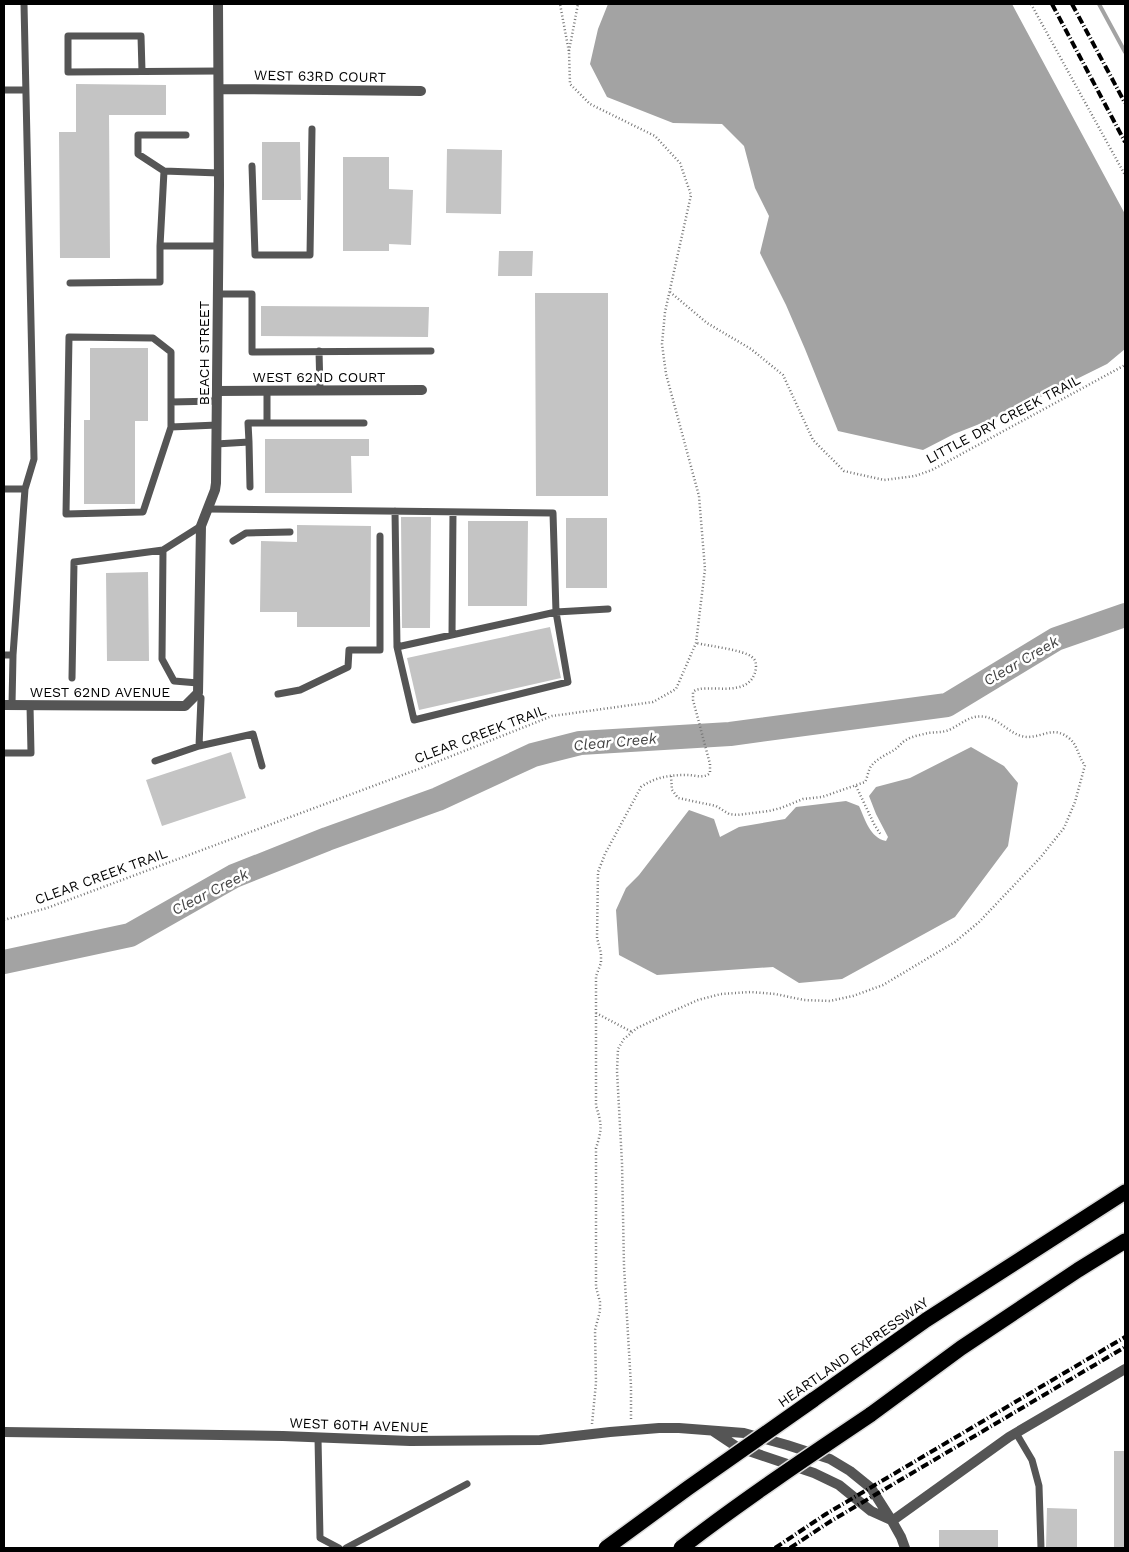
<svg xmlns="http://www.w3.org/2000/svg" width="1129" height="1552" font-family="'Work Sans',sans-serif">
<rect width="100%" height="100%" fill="#fff"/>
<path fill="#a3a3a3" d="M608,4H1012L1125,214V349L1107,364L1010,412L954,434L923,450L838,431L805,349L786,305L760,253L769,216L755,188L744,146L722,124L673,123L607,97L590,64L598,29Z
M971,747L1004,766L1018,783L1008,846L955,917L842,979L799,983L773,967L657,975L619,955L616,910L626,888L639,875L689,810L714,819L720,837L739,827L785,819L796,807L846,801L859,806C865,819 870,838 886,841L888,837L876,814L869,796L876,787L910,778Z"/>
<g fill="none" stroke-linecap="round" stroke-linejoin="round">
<path stroke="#a3a3a3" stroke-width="4" d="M1099,4L1125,52"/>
<path stroke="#a3a3a3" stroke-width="24" d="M4,962L130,935L234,876L327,839L438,799L533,755L580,743L730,734L947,705L1056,639L1125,615"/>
</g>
<path fill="#c4c4c4" d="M76,84L166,85V115H109L110,258H60L59,132H76Z
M262,142H300L301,200H262Z
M447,149L502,150L501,214L446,213Z
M343,157H389V189L413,190L411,245L389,244V251H343Z
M499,251H533L532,276H498Z
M535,293H608V496H536Z
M261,306L429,307L428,337L261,336Z
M90,348H148V421H135V504H84V420H90Z
M265,439H369V456H351L352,493H265Z
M401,517H431L430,628H402Z
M566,518H607V588H566Z
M468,521H528L527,606H468Z
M297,525L371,526L370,627H297V612H260L261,541L297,542Z
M148,572L149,661H107L106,573Z
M550,627L561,678L419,710L407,658Z
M231,752L246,798L162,826L146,780Z
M1114,1451H1125V1548H1114Z
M1047,1508L1077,1509V1548H1046Z
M939,1530H998V1548H939Z"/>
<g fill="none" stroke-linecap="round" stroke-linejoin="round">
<defs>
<path id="highway" d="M813,1400L926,1320L1125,1192
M870,1415L961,1348L1078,1270L1125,1241"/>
</defs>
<use href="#highway" stroke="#dbdbdb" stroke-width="18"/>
<path stroke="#777" stroke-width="2.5" stroke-dasharray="1 2.5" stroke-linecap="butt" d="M1031,4L1125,175
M569,51L578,4
M670,292L707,323L751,349L783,375L813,440L844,471L884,480L915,476L932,470L1125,365
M856,786L874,824L881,835
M4,920L47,908L424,767L552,716L653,702L676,689L696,643L705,569L699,496L666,374L662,344L665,312L691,195L680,163L655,136L590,104L570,84L569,52L560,4
M596,1013L632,1032
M631,1419V1386L624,1266L622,1163L617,1071L618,1049L624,1039L637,1028L671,1012L698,1000L721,994L751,992L775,994L804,1000L830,1001L853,996L883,985L955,942L979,922L1040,858L1064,828L1075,802L1085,765C1078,757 1078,746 1070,739C1054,725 1044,737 1027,737C1011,736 1001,720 986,717C971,714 963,723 951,729C943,733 936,732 928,733C921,735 912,736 906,740C902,742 899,747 894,750C888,754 878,758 872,765C868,769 868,777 865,782L822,797L803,799L781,808L769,811L737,815L729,814L716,806L678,798L672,790L671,776
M592,1424L596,1383L595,1330L600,1311V1302L596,1287V1148C602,1130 602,1124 596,1106V976L601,963V953L597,938L598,872L605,854L641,787C655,777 670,775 687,775C695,775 704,779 710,773V764L693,700V692C704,681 751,702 756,668C756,664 756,660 752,657C744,650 709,646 696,643"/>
<path stroke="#555" stroke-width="7" d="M24,4L34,459L25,489
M142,71L141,36H68V72L219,71
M4,90H25
M252,166L255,255H310L312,129
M164,171L138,154V135H186
M218,246H160L164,171L219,173
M70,283L160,282V246
M218,294H252V352L431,351
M69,337L153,338L171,352V427L143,512L66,514Z
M319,351L320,390
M267,391V423
M171,402L217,401
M171,427L217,425
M249,442L250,487
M216,444L249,442L248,423H364
M4,489H25L13,655L12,705
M207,509L553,513L556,612L397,647L395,511
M233,541L246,533L290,532
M452,635L453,512
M397,647L414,720L568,682L556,612L608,609
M4,655H13
M72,678L74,562L163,550
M198,683L174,681L162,659L163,550L201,526
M278,694L300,690L348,667L349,650H380V536
M199,746L253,734L262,766
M4,753H31L30,705
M155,761L199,746L201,698
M1016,1433L1032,1460L1039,1486L1041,1548
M318,1438L320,1538L339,1548
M346,1548L467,1484"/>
<path stroke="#555" stroke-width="10" d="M219,89L421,91
M217,391L422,390
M4,705L185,706L198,693L201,526L215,490L216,483L219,185L218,4
M713,1431L737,1447L814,1473L839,1485L871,1511L891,1520
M4,1432L283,1436L410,1441L540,1440L610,1432L659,1428H679L744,1433L787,1445L830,1459L850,1471L871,1488L892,1521L901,1537L905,1548
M892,1521L1009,1437L1125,1369"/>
<use href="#highway" stroke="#000" stroke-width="15"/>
<path stroke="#000" stroke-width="4" stroke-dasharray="8 2.5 1 2.5" stroke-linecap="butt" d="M1052,4L1125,142
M1072,4L1125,103
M775,1548L826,1514L1125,1337
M790,1548L831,1521L1125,1347"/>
<defs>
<path id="highway-bridge" d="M606,1548L688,1488L813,1400
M681,1548C742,1501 806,1458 870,1415"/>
</defs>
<use href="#highway-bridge" stroke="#dbdbdb" stroke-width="18" stroke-linecap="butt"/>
<use href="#highway-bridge" stroke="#000" stroke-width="15"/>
</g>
<g text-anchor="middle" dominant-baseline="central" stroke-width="5" stroke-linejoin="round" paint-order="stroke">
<g font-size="14" fill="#000" stroke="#fff">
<text transform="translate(320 76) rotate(1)">WEST 63RD COURT</text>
<text transform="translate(204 353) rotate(-90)">BEACH STREET</text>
<text x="319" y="377">WEST 62ND COURT</text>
<text transform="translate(1003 419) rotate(-28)">LITTLE DRY CREEK TRAIL</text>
<text x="100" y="692">WEST 62ND AVENUE</text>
<text transform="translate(480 734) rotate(-21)">CLEAR CREEK TRAIL</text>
<text transform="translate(101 876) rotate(-20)">CLEAR CREEK TRAIL</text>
<text transform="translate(853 1352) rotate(-35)">HEARTLAND EXPRESSWAY</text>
<text transform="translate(359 1425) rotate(2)">WEST 60TH AVENUE</text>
</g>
<g font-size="15" font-style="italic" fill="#444" stroke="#fff">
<text transform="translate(1021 661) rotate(-30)">Clear Creek</text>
<text transform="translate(615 742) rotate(-5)">Clear Creek</text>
<text transform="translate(210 892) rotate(-27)">Clear Creek</text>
</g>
</g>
<rect width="1129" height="1552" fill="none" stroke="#000000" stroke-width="10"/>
</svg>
